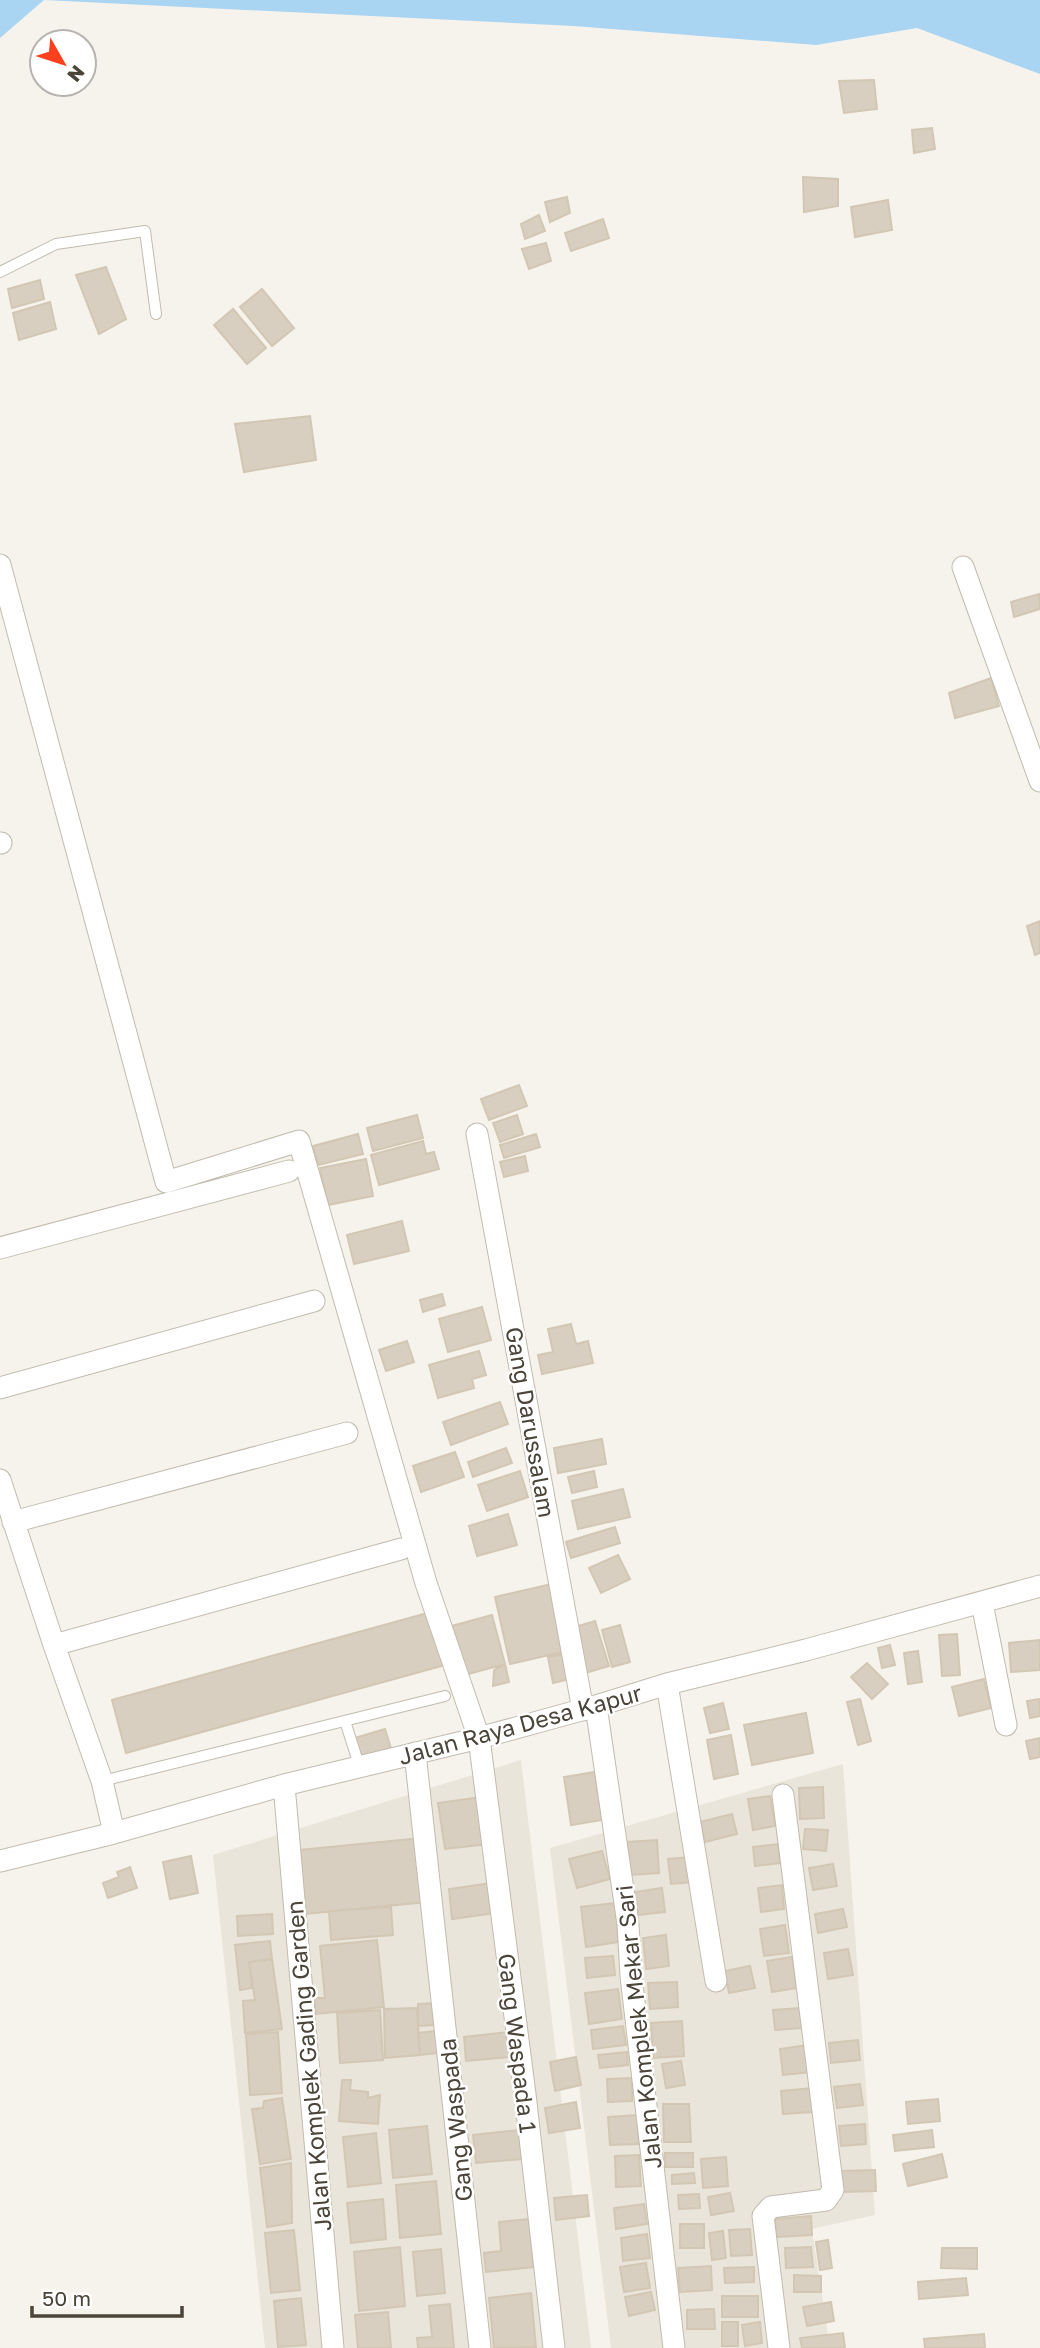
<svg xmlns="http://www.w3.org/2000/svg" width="1040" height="2348" font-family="'Golos Text',sans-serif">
<rect width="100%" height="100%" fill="#f6f3ec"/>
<path fill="#eae5da" d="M521,1760L591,2348H265L213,1855Z
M843,1764L875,2215L812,2229L830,2348H611L550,1848Z"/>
<path fill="#a9d4f2" d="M0,0H1040V74L917,28L816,45L574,26L44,0L0,38Z"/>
<path fill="#d8cfc1" stroke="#d3c7b4" stroke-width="2" d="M874,80L877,109L844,113L839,81Z
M932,128L935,149L914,153L912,130Z
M803,177L838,179V206L804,212Z
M567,197L570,213L550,222L545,202Z
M888,200L892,230L855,237L851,207Z
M539,215L545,231L525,239L521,224Z
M603,219L609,238L571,251L565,233Z
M546,243L551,261L529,269L522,249Z
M106,267L126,319L99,334L76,275Z
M40,280L44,299L12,308L8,289Z
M262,289L294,328L272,346L240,307Z
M50,302L56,329L19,340L13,313Z
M233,309L266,348L247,364L214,325Z
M310,416L316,460L244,472L235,424Z
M1039,594L1040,609L1014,617L1011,602Z
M991,678L999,706L955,718L949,693Z
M1040,921V953L1035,955L1027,926Z
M519,1085L527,1106L489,1120L481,1099Z
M417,1115L423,1138L373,1151L367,1128Z
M517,1115L523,1134L500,1142L493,1123Z
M358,1134L363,1154L318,1165L313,1146Z
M536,1134L540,1147L504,1158L500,1145Z
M423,1141L426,1154L434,1152L439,1169L379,1185L371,1155Z
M525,1156L528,1171L504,1177L500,1162Z
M366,1159L373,1196L328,1205L320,1168Z
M402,1221L409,1251L354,1264L347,1235Z
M442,1294L445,1305L423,1312L420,1300Z
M482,1307L491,1340L448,1352L439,1319Z
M571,1324L576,1344L588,1341L593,1363L542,1374L538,1355L553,1352L548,1329Z
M407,1341L414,1362L386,1371L379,1350Z
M479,1351L486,1375L472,1379L474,1388L438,1398L429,1365Z
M500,1402L508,1424L451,1445L443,1422Z
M602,1439L606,1464L558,1473L554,1448Z
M506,1448L512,1463L473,1477L468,1462Z
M455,1452L464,1477L421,1492L413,1466Z
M520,1471L528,1497L487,1511L478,1485Z
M594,1471L597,1487L572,1493L568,1477Z
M623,1489L630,1517L578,1529L572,1501Z
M508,1514L517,1545L477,1556L469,1526Z
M615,1527L620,1543L571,1558L566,1542Z
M618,1555L630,1579L601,1593L589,1568Z
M552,1584L567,1651L510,1664L495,1597Z
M431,1612L445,1665L126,1753L112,1700Z
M492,1615L505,1664L461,1676L448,1627Z
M595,1621L609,1666L585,1673L572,1628Z
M620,1625L630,1662L612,1667L602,1630Z
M957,1634L960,1675L942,1676L939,1635Z
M1040,1640V1670L1011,1672L1009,1643Z
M890,1645L895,1665L882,1668L878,1648Z
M918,1651L922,1682L908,1684L904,1653Z
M564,1654L570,1679L553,1683L548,1657Z
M867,1663L888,1684L872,1699L851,1677Z
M505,1664L509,1682L493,1686L494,1670Z
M984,1679L991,1708L959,1716L952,1687Z
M860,1699L871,1741L858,1745L847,1702Z
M1040,1699V1716L1030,1718L1027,1701Z
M723,1703L729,1729L710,1733L704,1708Z
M806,1713L813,1753L752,1765L744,1725Z
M385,1729L391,1748L361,1757L355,1738Z
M731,1735L738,1774L714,1779L707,1740Z
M1040,1738V1757L1030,1759L1026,1741Z
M595,1772L602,1820L571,1825L564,1777Z
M823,1787L824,1818L800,1819L799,1788Z
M770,1796L775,1826L753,1830L748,1799Z
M482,1797L488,1844L445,1849L438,1803Z
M732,1814L737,1834L705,1842L700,1822Z
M805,1829L828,1830L826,1851L803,1849Z
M421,1838L427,1902L305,1914L300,1850Z
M657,1840L659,1873L629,1875L627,1842Z
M778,1844L780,1863L755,1866L753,1847Z
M602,1851L610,1879L577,1888L569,1859Z
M191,1856L198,1893L170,1899L163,1862Z
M691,1857L694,1882L671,1884L668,1859Z
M833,1864L837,1886L813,1890L809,1868Z
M130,1867L137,1888L108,1898L103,1883L119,1877L117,1872Z
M492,1883L496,1913L452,1919L449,1889Z
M782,1885L784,1909L761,1912L758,1888Z
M662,1888L665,1912L638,1915L635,1892Z
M615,1903L619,1942L586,1947L581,1907Z
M391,1907L393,1935L331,1940L329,1911Z
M843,1909L847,1927L818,1933L815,1914Z
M272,1914L273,1934L238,1936L237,1916Z
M785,1925L789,1953L764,1956L760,1929Z
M666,1935L669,1966L646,1969L643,1938Z
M377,1940L384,2007L316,2014L314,1998H325L320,1946Z
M270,1941L272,1959L249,1962L252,1988L240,1990L235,1945Z
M848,1949L853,1975L828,1979L824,1953Z
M613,1956L615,1975L587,1978L585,1958Z
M792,1957L797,1988L772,1992L767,1961Z
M272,1959L282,2029L245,2033L243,2001L255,2000L249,1962Z
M750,1966L755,1988L729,1993L725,1971Z
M677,1982L678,2007L650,2009L648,1983Z
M618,1989L622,2019L589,2024L585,1993Z
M434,2003V2025L418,2026V2004Z
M417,2008L420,2055L385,2058L384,2009Z
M800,2008L802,2028L775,2030L773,2010Z
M380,2010L383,2060L340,2063L337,2013Z
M682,2021L684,2056L653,2058L651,2023Z
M623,2026L626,2045L593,2049L591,2030Z
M436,2031L438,2053L420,2055L418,2033Z
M278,2032L282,2093L250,2095L246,2034Z
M508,2032L510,2057L466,2061L464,2037Z
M858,2040L860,2060L831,2063L829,2043Z
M808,2045L811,2072L783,2075L780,2049Z
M627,2052L628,2065L600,2068L598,2055Z
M576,2057L581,2085L555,2091L550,2062Z
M681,2061L685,2085L666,2088L662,2064Z
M632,2078V2101L608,2102L607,2079Z
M342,2080H351L350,2090L368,2092V2098L380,2095L378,2124L339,2121Z
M860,2084L863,2105L837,2108L834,2087Z
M812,2088L813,2112L783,2114L781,2091Z
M282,2098L291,2159L260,2164L252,2109L263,2108L264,2101Z
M938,2099L940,2121L908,2124L906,2102Z
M576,2102L580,2128L549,2133L545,2108Z
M663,2104H689L691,2142H664Z
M637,2115L639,2144L610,2145L608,2117Z
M865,2124L866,2144L841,2146L839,2126Z
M427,2126L432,2174L393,2178L389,2130Z
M519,2130L522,2159L476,2163L473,2135Z
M932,2130L934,2147L895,2151L893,2135Z
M376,2133L381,2183L348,2187L343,2137Z
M665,2153H693V2167H665Z
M942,2154L947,2177L908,2186L903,2164Z
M639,2155L641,2186L616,2187L615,2156Z
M726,2157L728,2186L703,2188L701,2159Z
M291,2163L292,2223L267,2227L260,2168Z
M875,2170L876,2191L842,2192L841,2171Z
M694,2173L695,2183L672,2184V2175Z
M436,2181L441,2234L400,2238L396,2185Z
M730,2193L734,2211L711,2215L708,2197Z
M699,2194L700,2208L679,2209L678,2195Z
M587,2195L589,2216L556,2220L554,2198Z
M383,2199L386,2239L351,2243L347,2203Z
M644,2204L647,2224L616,2229L614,2208Z
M811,2216L812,2235L776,2237L775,2219Z
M529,2219L534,2267L486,2272L484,2253L501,2251L499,2222Z
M680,2224H704V2248H680Z
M750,2229L752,2255L731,2256L729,2230Z
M294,2230L300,2290L271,2293L265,2233Z
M723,2231L726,2258L712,2260L709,2233Z
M647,2234L650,2258L623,2261L621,2238Z
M828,2240L832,2268L820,2270L816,2242Z
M400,2247L405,2306L359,2311L354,2252Z
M811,2247L813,2267L786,2268L785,2248Z
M942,2248H977V2269L941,2268Z
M441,2249L445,2293L417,2296L413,2252Z
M646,2263L650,2288L624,2292L620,2267Z
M711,2266L712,2290L680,2292L678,2268Z
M754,2267V2282L725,2283L724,2268Z
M794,2275L821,2276V2292H794Z
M966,2278L968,2295L919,2299L918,2282Z
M651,2292L655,2310L629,2316L625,2297Z
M531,2293L536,2347L494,2348L489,2298Z
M722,2296H758V2317H722Z
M301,2298L306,2345L278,2347L274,2301Z
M831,2302L834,2321L807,2326L803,2307Z
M450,2304L454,2348H418L417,2338L432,2337L429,2306Z
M714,2309L715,2329H687V2310Z
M388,2312L391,2348H358L355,2315Z
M722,2322H738V2346H722Z
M760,2322L762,2343L745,2346L742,2325Z
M843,2333L845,2348H802L800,2338Z
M984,2334L985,2348H925L924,2339Z"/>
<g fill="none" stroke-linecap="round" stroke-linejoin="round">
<defs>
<path id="service" d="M0,272L56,244L145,231L156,314
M345,1721L360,1768
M102,1781L445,1696"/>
<path id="minor" d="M0,565L166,1182L299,1141L426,1583L479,1738L525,2094L554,2348
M963,567L1040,781
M0,843H1
M477,1134L583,1710
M0,1248L289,1171
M0,1388L314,1301
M0,1480L54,1645L102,1781L114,1833
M13,1522L347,1433
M982,1603L1006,1725
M54,1645L401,1549
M667,1684L716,1981
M596,1706L628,1924L631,1976L674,2348
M415,1753L480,2348
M284,1785L333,2348
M0,1861L114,1833L284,1785L479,1738L596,1706L667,1684L806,1650L1040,1586
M779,2348L763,2216L771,2207L826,2200L833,2190L783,1795"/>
</defs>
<use href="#service" stroke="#c2bbae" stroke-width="12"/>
<use href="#minor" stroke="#c2bbae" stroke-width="23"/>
<use href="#service" stroke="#fff" stroke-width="10"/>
<use href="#minor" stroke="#fff" stroke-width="21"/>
</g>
<g text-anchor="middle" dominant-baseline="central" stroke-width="5" stroke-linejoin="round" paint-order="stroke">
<g font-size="23" fill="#4b4439" stroke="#fff">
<text transform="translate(531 1422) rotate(80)">Gang Darussalam</text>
<text transform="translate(520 1724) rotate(-15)">Jalan Raya Desa Kapur</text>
<text transform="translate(638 2027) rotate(-96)">Jalan Komplek Mekar Sari</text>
<text transform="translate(518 2043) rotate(83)">Gang Waspada 1</text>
<text transform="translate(308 2066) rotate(-95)">Jalan Komplek Gading Garden</text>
<text transform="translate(455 2120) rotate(-96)">Gang Waspada</text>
</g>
</g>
<g transform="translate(63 63) rotate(129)"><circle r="33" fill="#ffffff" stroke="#b7b4b0" stroke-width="2"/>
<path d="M0-5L12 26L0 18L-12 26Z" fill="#fc3f1d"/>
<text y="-10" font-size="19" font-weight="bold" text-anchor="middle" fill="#4b4439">N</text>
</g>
<path d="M32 2306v10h150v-10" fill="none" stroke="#4b4439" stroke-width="3.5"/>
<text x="42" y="2306" font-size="21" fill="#4b4439" stroke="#ffffff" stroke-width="5" paint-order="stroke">50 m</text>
</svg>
